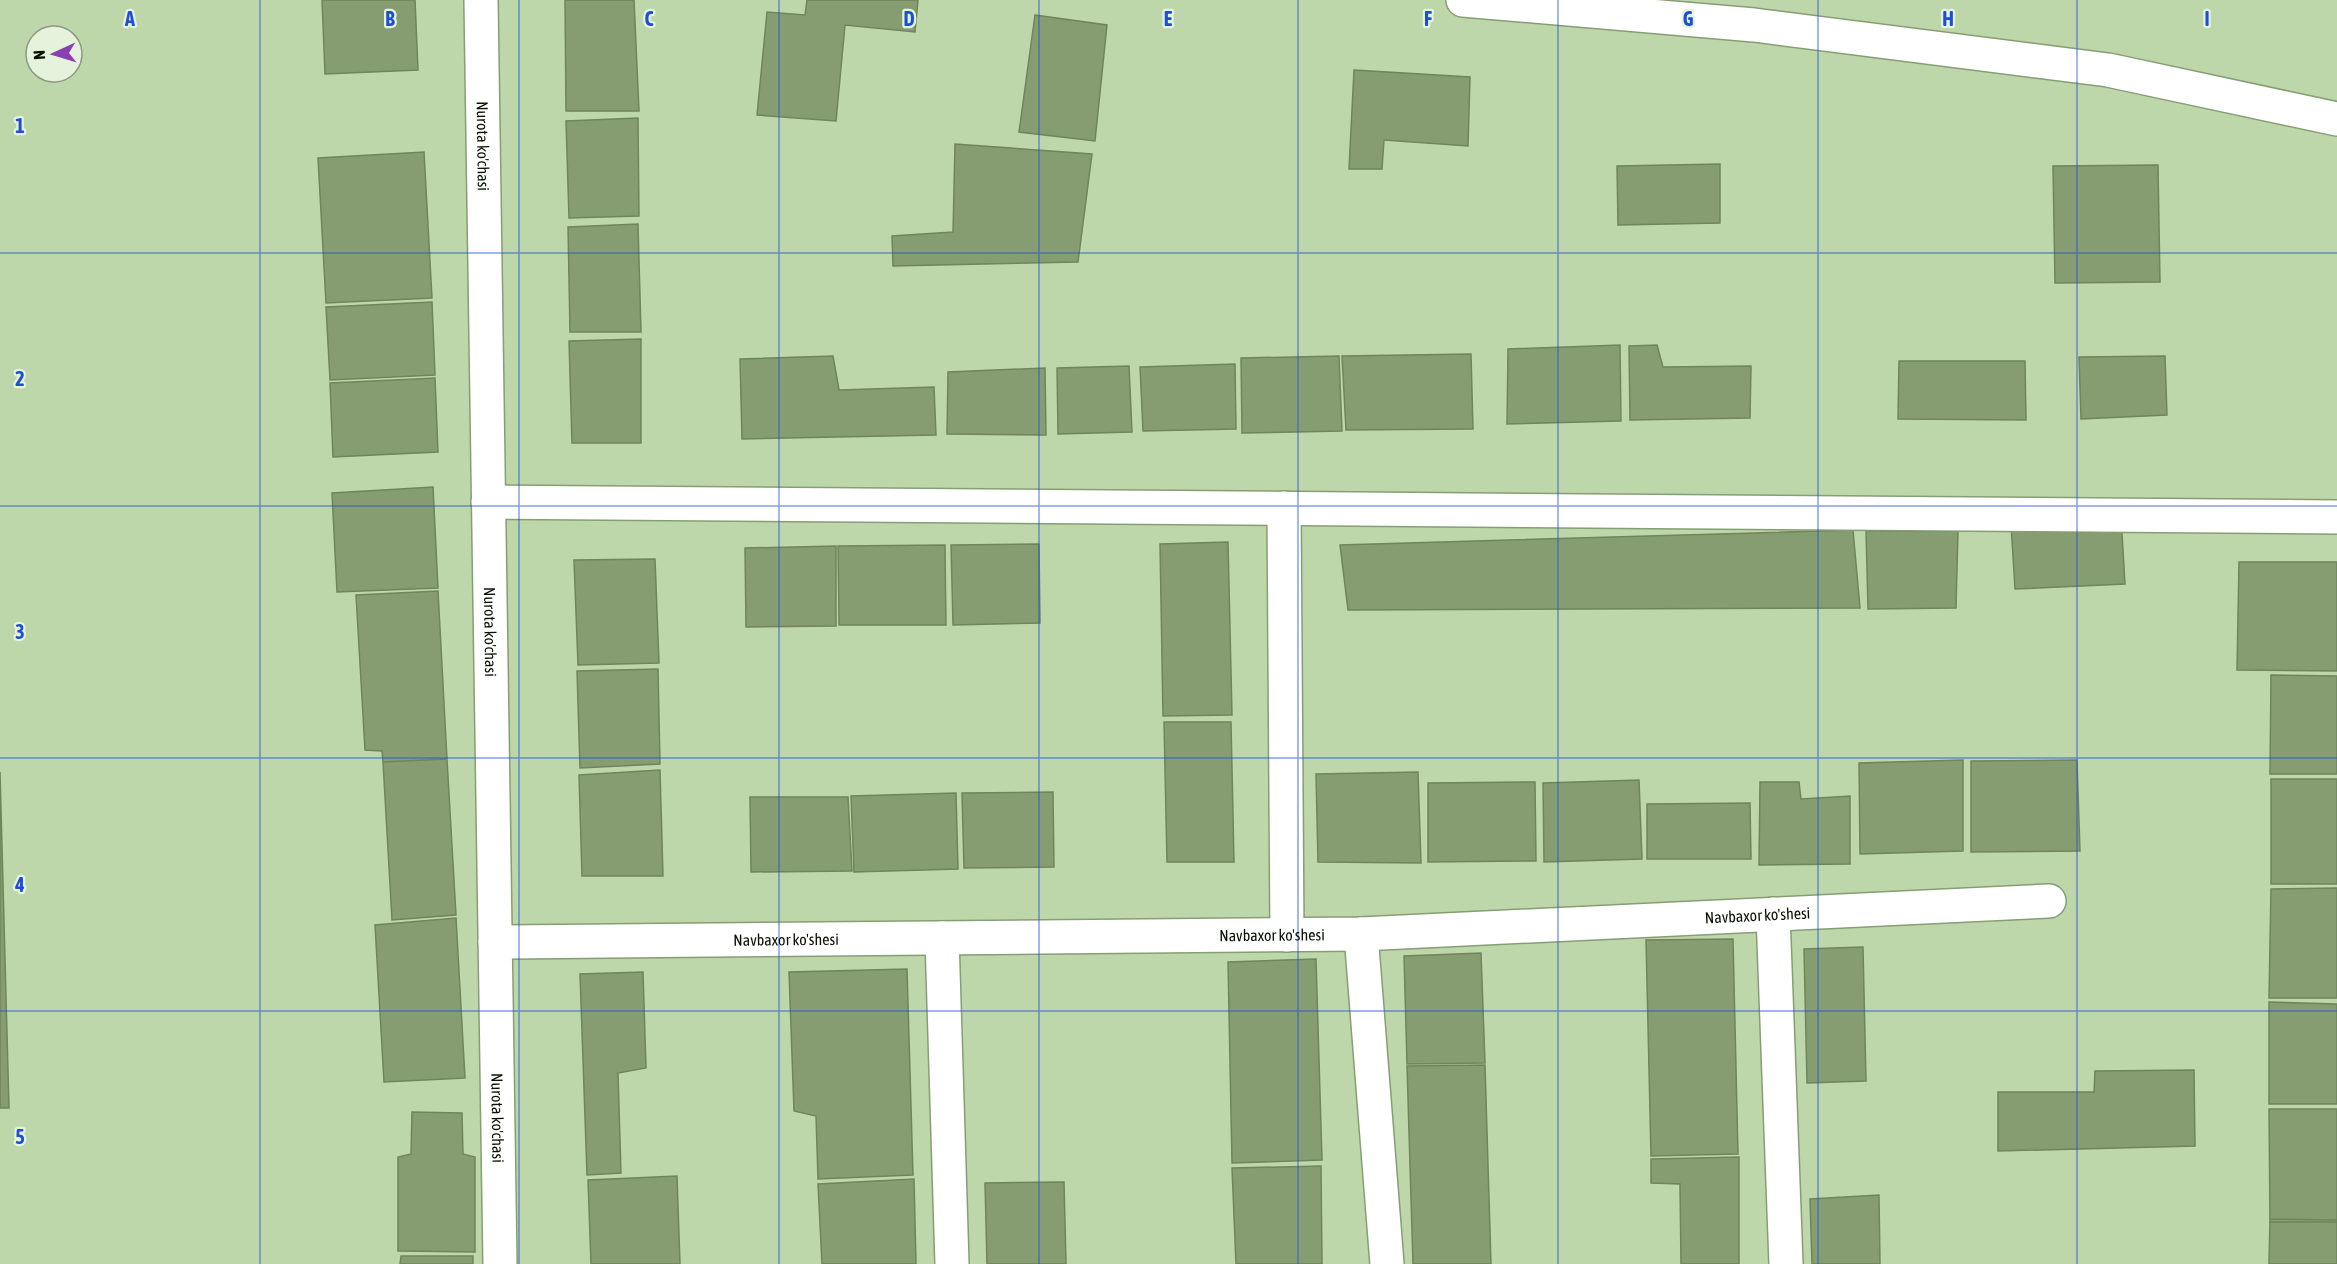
<svg xmlns="http://www.w3.org/2000/svg" width="2337" height="1264" font-family="'Asap Condensed',sans-serif">
<rect width="100%" height="100%" fill="#bed7aa"/>
<path fill="#869d72" stroke="#6f855c" stroke-width="1.5" d="M322,0H415L418,70L325,74Z
M565,0H634L639,111H566Z
M807,0H918L915,32L845,25L836,121L757,115L767,12L805,15Z
M1035,15L1107,25L1095,141L1019,132Z
M1354,70L1470,77L1468,146L1384,140L1382,169H1349Z
M638,118L639,216L569,218L566,121Z
M955,144L1092,154L1078,262L893,266L892,236L953,232Z
M424,152L432,298L326,303L318,158Z
M1720,164V223L1618,225L1617,166Z
M2158,165L2160,282L2055,283L2053,166Z
M638,224L641,332H570L568,227Z
M432,302L435,375L330,380L326,307Z
M641,339V443H572L569,341Z
M1620,345L1621,421L1507,424L1508,349Z
M1657,345L1663,367L1751,366L1750,418L1630,420L1629,346Z
M1471,354L1473,429L1346,430L1342,356Z
M833,356L839,390L934,387L936,435L742,439L740,359Z
M1339,356L1342,431L1242,433L1241,358Z
M2165,356L2167,415L2081,419L2079,357Z
M1899,361H2025L2026,420L1898,419Z
M1235,364L1236,429L1143,431L1140,367Z
M1129,366L1132,432L1058,434L1057,368Z
M1045,368L1046,435L947,434L948,372Z
M435,378L438,452L333,457L330,383Z
M433,487L438,588L337,592L332,493Z
M2121,517L2125,584L2015,589L2011,524Z
M1853,530L1860,608L1348,610L1340,545Z
M1866,531H1958L1956,608L1868,609Z
M1228,542L1232,715L1163,716L1160,544Z
M1039,544L1040,623L953,625L951,545Z
M945,545L946,625H839L838,546Z
M836,546V626L746,627L745,548Z
M655,559L659,663L578,665L574,560Z
M2239,562H2337V671L2237,670Z
M438,591L447,759L383,762L382,751L365,750L356,595Z
M658,669L660,764L580,768L577,671Z
M2271,675L2337,676V774H2270Z
M1164,722H1231L1234,862H1167Z
M447,759L456,915L392,920L383,762Z
M1963,760V851L1860,854L1859,763Z
M2077,760L2080,851L1971,852V761Z
M660,770L663,876H582L579,775Z
M0,772L9,1108H0Z
M1418,772L1421,863L1318,862L1316,774Z
M2271,779H2337V884H2271Z
M1639,780L1642,859L1544,862L1543,783Z
M1535,782L1536,861L1428,862V783Z
M1760,782H1799L1801,799L1850,796V864L1759,865Z
M1053,792L1054,867L964,868L962,793Z
M956,793L958,869L854,872L851,796Z
M750,797H848L852,871L751,872Z
M1750,803L1751,859H1647V804Z
M2337,888V998H2269L2271,889Z
M456,918L465,1078L384,1082L375,925Z
M1733,939L1738,1154L1651,1156L1646,940Z
M1863,947L1866,1081L1807,1083L1804,949Z
M1481,953L1485,1063L1407,1064L1404,956Z
M1316,959L1322,1160L1232,1163L1228,962Z
M907,969L913,1175L818,1179L816,1116L794,1111L789,972Z
M643,972L646,1068L618,1073L621,1173L587,1175L580,974Z
M2269,1002L2337,1004V1104H2269Z
M1485,1065L1491,1264H1413L1407,1066Z
M2194,1070L2195,1146L1998,1151V1092H2094L2095,1071Z
M2269,1109H2337V1222H2270Z
M412,1112L462,1113L463,1154L475,1157V1252L398,1251V1157L411,1154Z
M1739,1157V1264H1681L1680,1184L1651,1183V1159Z
M1321,1166L1322,1264H1236L1232,1168Z
M677,1176L680,1264H591L588,1180Z
M914,1179L916,1264H822L818,1184Z
M1064,1182L1066,1264H987L985,1183Z
M1879,1195L1880,1264H1812L1810,1199Z
M2270,1219L2337,1220V1264H2269Z
M401,1256H473V1264H400Z"/>
<g fill="none" stroke-linecap="round" stroke-linejoin="round">
<defs>
<g id="minor">
<path id="s1" d="M481,0L500,1264"/>
<path d="M1463,0L1754,25L2108,70L2337,119"/>
<path d="M488,502L2337,517"/>
<path d="M1284,508L1287,935"/>
<path d="M1773,914L1786,1264"/>
<path d="M1361,934L1387,1264"/>
<path d="M942,938L952,1264"/>
<path id="s2" d="M495,942L1361,934L2049,901"/>
</g>
</defs>
<use href="#minor" stroke="#869e73" stroke-width="36"/>
<use href="#minor" stroke="#fff" stroke-width="33"/>
</g>
<path fill="none" stroke="#1d4ed8" stroke-width="1.5" stroke-opacity="0.55" d="M260,0V1264M519,0V1264M779,0V1264M1039,0V1264M1298,0V1264M1558,0V1264M1818,0V1264M2077,0V1264M0,253H2337M0,506H2337M0,758H2337M0,1011H2337"/>
<g text-anchor="middle" dominant-baseline="central" stroke-width="4.5" stroke-linejoin="round" paint-order="stroke">
<g font-size="16" fill="#0a1203" stroke="#e6f3dc">
<text stroke="none"><textPath href="#s1" startOffset="146">Nurota ko'chasi</textPath></text>
<text stroke="none"><textPath href="#s1" startOffset="632">Nurota ko'chasi</textPath></text>
<text stroke="none"><textPath href="#s2" startOffset="1263">Navbaxor ko'shesi</textPath></text>
<text stroke="none"><textPath href="#s2" startOffset="777">Navbaxor ko'shesi</textPath></text>
<text stroke="none"><textPath href="#s2" startOffset="291">Navbaxor ko'shesi</textPath></text>
<text stroke="none"><textPath href="#s1" startOffset="1118">Nurota ko'chasi</textPath></text>
</g>
</g>
<g font-size="20" text-anchor="middle" font-weight="bold" fill="#1d4ed8" stroke="#e6f3dc" stroke-width="4.5" stroke-linejoin="round" paint-order="stroke">
<text x="130" y="26">A</text>
<text x="390" y="26">B</text>
<text x="649" y="26">C</text>
<text x="909" y="26">D</text>
<text x="1168" y="26">E</text>
<text x="1428" y="26">F</text>
<text x="1688" y="26">G</text>
<text x="1948" y="26">H</text>
<text x="2207" y="26">I</text>
<text x="20" y="133">1</text>
<text x="20" y="386">2</text>
<text x="20" y="639">3</text>
<text x="20" y="892">4</text>
<text x="20" y="1144">5</text>
</g>
<g transform="translate(54 54) rotate(266)"><circle r="28" fill="#e6f3dc" stroke="#8e9985" stroke-width="1.5"/>
<path d="M0-4.5L10 22L0 15L-10 22Z" fill="#8940b2"/>
<text y="-9" font-size="16" font-weight="bold" text-anchor="middle" fill="#0a1203">N</text>
</g>
</svg>
